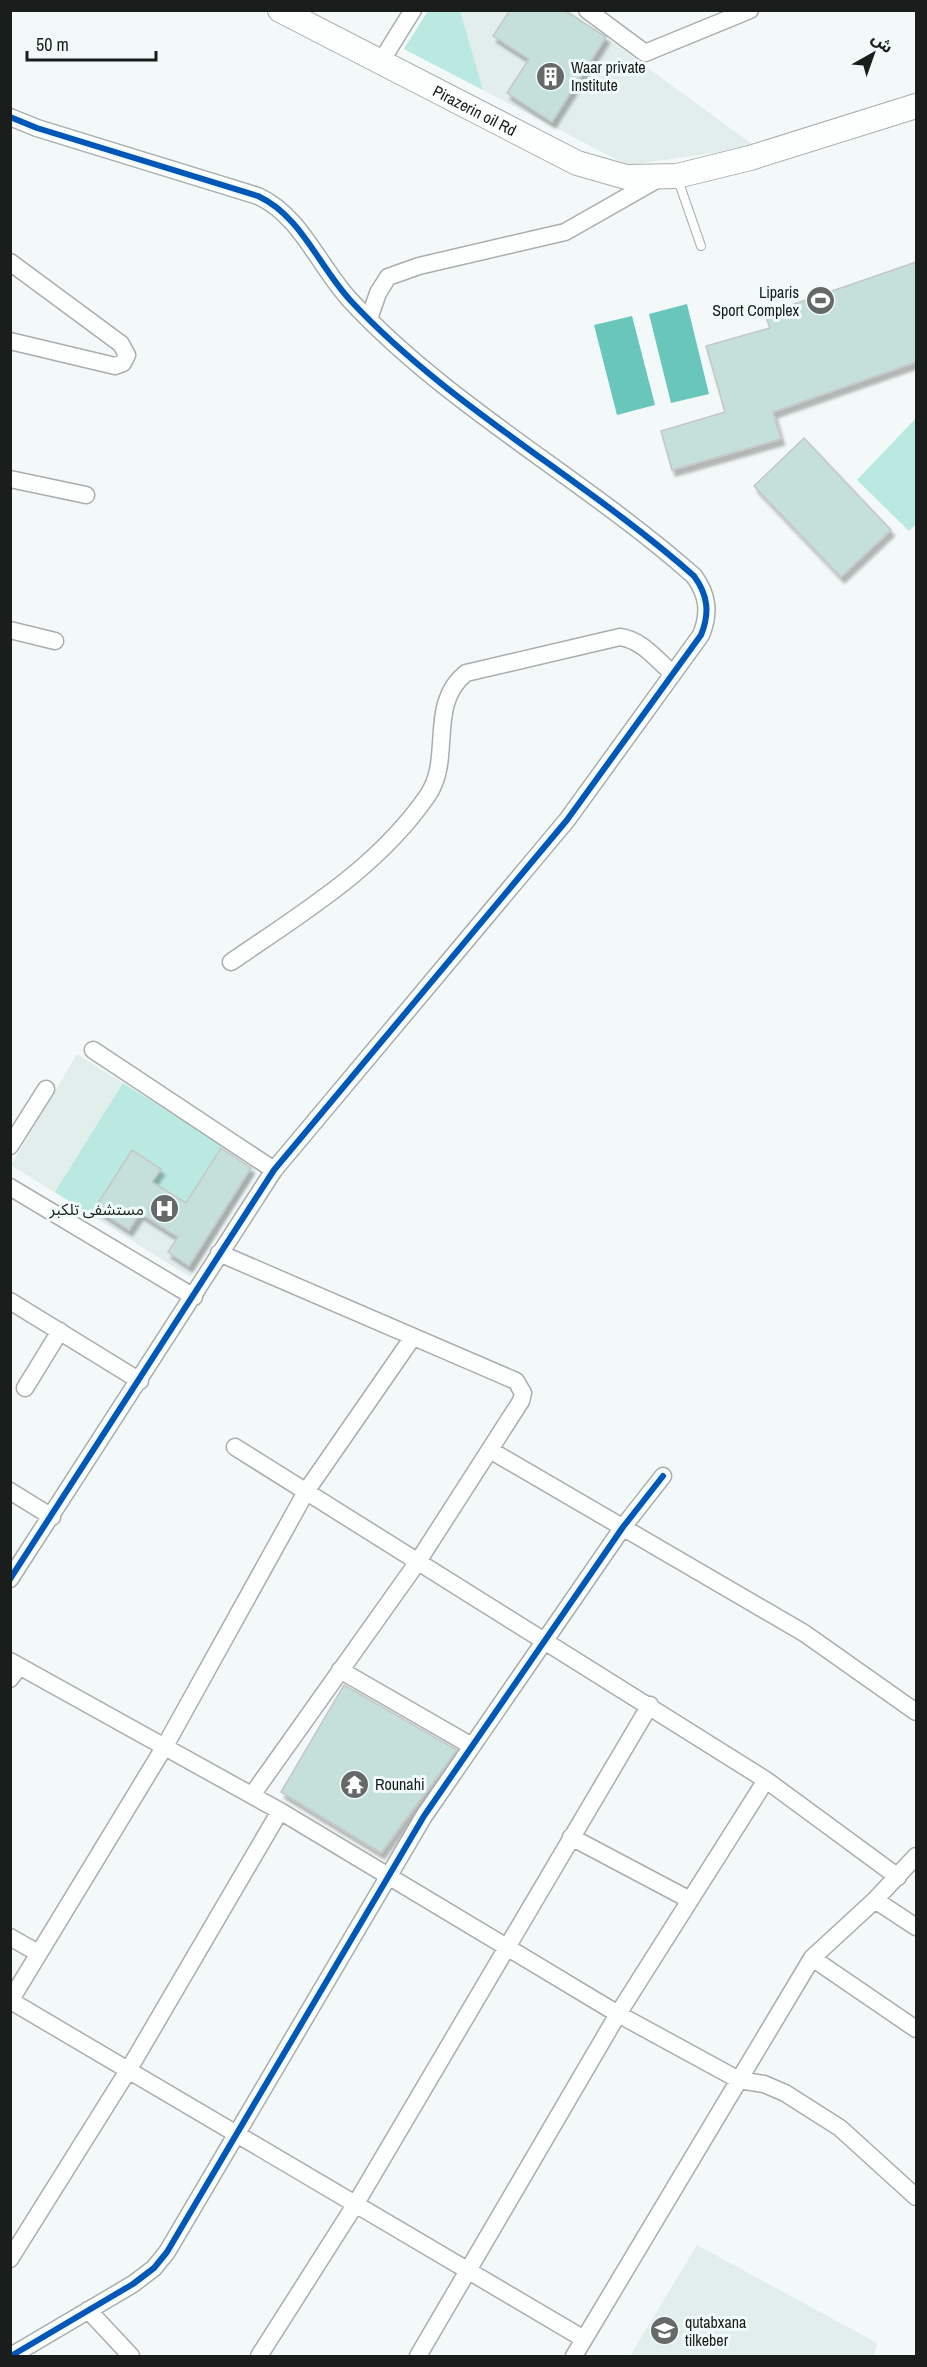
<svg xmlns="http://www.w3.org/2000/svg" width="927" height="2367" font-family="'Archivo Narrow','Noto Sans Arabic',sans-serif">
<defs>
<filter id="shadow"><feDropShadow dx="3.5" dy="6" stdDeviation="1.5" flood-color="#0004"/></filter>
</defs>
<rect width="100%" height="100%" fill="#f3f9f8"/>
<path fill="#e1eeeb" d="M428,11H570L756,147L627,165L404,49Z
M77,1054L258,1168L190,1277L11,1165Z
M697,2245L877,2343L874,2356H630Z"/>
<path fill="#bae9e2" d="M428,11H460L483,90L404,49Z
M916,418V524L909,531L857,480Z
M123,1083L222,1145L186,1203L152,1182L160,1169L132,1150L91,1215L55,1192Z"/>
<path fill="#69c6bb" d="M687,304L709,394L671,403L649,314Z
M632,316L655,405L617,415L594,325Z"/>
<path fill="#c5dfdb" stroke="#c3c8c7" stroke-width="1.5" filter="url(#shadow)" d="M510,10H564L606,37L552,122L507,93L529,59L493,36Z
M916,262V362L773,412L781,439L672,470L661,431L725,412L706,346L770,328L765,314Z
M804,438L891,530L841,577L754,486Z
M221,1148L251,1168L189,1266L168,1252L178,1237L140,1213L129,1230L95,1208L132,1150L161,1169L152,1182L186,1203Z
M344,1685L457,1750L381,1853L281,1792Z"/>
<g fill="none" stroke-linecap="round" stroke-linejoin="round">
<defs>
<path id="lane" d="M677,177L701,246"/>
<path id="street" d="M587,10L645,53L750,10
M380,63L413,10
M10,117L37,128L258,196C301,216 318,265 350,300C448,406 586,480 694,576C708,595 710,613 701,635L567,820L274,1170L10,1579
M10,262L121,344L127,355L123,363L115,366L10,341
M369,319L378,293L388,277L419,266L565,232L660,178
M10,479L86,495
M10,630L55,641
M231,962C302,913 378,868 428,795C453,758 427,704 466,673L620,637C642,640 656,659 672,673
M93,1050L274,1170
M10,1146L46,1089
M10,1187L194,1297
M219,1253L516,1381L523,1393L521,1401L417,1563L252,1795
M10,1301L140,1381
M25,1388L60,1331
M235,1447L766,1780L898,1877
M490,1450L804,1633L916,1712
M10,1491L52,1517
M10,1661L280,1811L618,2014L739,2080L764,2084L785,2093L840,2128L916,2197
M340,1670L470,1745
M10,1679L19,1667
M571,1837L690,1900
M875,1900L916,1927
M10,1937L38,1953
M812,1958L916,2029
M10,2001L165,1746L307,1490L413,1337
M11,2001L584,2339
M10,2259L129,2069L280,1811
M88,2310L131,2356
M11,2356L133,2284L154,2268L167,2252L424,1816L623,1527L663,1476
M259,2356L355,2205L650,1705
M418,2356L618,2014L766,1780
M574,2356L812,1958L875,1900L916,1856"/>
<g id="secondary">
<path id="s1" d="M280,10L577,163L626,177L677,176L750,158L916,106"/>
</g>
</defs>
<use href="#lane" stroke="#a9aead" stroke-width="10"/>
<use href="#street" stroke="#a9aead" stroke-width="19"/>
<use href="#secondary" stroke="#a9aead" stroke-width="26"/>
<use href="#lane" stroke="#fdfefe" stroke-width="8"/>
<use href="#street" stroke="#fdfefe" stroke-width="16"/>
<use href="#secondary" stroke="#fdfefe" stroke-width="24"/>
<defs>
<path id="cycleway" d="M10,117L37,128L258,196C301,216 318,265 350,300C448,406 586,480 694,576C708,595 710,613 701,635L567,820L274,1170L10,1579
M11,2356L133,2284L154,2268L167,2252L424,1816L623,1527L663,1476"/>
</defs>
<use href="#cycleway" stroke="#f1fbf9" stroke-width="10"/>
<use href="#cycleway" stroke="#0057b8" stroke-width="6"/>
</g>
<defs>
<symbol id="building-disc" viewBox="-11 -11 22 22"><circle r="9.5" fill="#656a69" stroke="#f1fbf9"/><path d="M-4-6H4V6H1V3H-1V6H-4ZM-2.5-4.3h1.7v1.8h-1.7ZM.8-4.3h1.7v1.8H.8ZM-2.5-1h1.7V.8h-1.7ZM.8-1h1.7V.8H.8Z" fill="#fff"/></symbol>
<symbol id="stadium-disc" viewBox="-11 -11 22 22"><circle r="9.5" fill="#656a69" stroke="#f1fbf9"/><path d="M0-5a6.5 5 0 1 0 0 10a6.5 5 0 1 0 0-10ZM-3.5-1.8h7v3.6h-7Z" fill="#fff"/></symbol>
<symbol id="hospital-disc" viewBox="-11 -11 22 22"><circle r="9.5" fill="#656a69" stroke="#f1fbf9"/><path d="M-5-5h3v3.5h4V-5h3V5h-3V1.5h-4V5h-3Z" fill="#fff"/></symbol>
<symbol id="temple-disc" viewBox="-11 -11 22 22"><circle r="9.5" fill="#656a69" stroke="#f1fbf9"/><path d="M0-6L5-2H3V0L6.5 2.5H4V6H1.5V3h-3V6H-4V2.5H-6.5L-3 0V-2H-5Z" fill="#fff"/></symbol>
<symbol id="school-disc" viewBox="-11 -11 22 22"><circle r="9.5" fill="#656a69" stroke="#f1fbf9"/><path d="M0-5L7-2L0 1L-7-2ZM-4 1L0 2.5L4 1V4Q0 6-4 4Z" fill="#fff"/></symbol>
</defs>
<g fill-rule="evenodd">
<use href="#building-disc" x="534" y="60" width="33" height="33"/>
<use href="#stadium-disc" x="804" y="284" width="33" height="33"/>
<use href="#hospital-disc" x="148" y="1192" width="33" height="33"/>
<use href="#temple-disc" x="338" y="1768" width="33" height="33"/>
<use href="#school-disc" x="648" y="2314" width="33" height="33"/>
</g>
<g text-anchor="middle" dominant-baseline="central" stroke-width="6" stroke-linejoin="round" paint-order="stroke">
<g font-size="16" fill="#191d1c" stroke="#f1fbf9" text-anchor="start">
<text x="571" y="67">Waar private<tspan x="571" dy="18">Institute</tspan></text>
<text x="799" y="292" text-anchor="end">Liparis<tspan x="799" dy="18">Sport Complex</tspan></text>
<text x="144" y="1209" text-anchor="end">مستشفى تلكبر</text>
<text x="375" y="1784">Rounahi</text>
<text x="685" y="2322">qutabxana<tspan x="685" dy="18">tilkeber</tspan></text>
</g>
<g font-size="16" fill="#191d1c" stroke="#f1fbf9">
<text stroke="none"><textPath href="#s1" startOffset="219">Pirazerin oil Rd</textPath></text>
</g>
</g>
<rect width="927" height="2367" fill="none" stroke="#191d1c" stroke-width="24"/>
<g transform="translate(873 54) rotate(40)" stroke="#f1fbf9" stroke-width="4.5" paint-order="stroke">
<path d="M0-4.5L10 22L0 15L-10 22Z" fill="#191d1c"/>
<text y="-9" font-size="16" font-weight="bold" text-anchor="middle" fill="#191d1c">ش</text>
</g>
<path d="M27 51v9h129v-9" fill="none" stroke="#191d1c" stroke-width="3"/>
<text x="36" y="51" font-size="18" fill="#191d1c" stroke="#f1fbf9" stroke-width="4.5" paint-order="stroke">50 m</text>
</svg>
